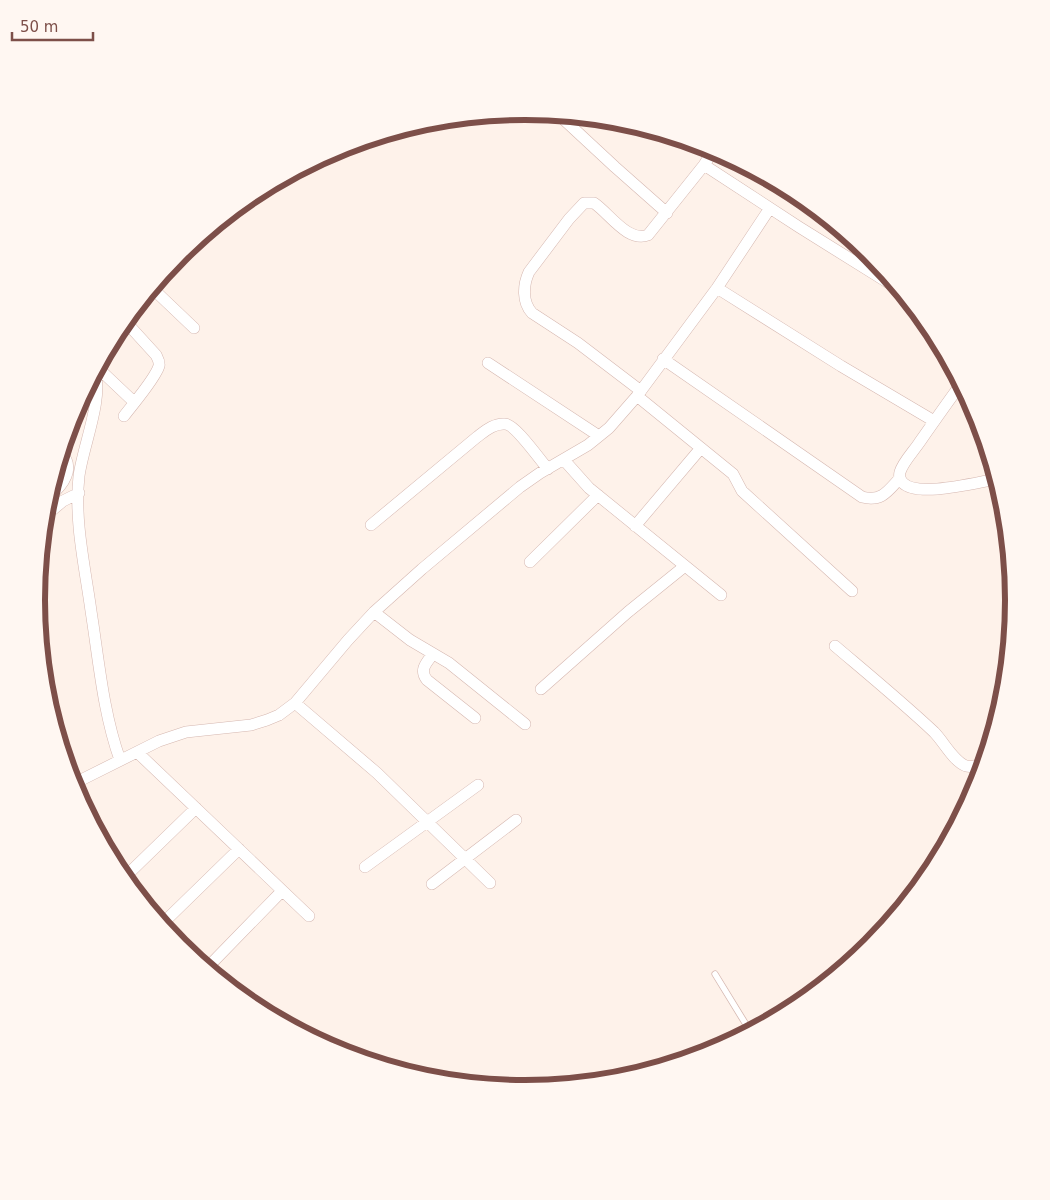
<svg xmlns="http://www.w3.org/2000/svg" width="1050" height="1200" font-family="'DejaVu Sans',sans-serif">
<rect width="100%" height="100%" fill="#fef2ea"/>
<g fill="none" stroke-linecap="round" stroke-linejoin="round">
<defs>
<path id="service" d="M715,974L750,1031"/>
<path id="minor" d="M559,115L615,167L667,213
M704,165L799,227L900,290
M857,263L865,250
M152,288L194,328
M717,288L841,366L934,421
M663,359L862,497C882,502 888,491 900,478
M488,363L599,436
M98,368L134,402
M95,372C103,400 83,446 79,476C74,521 85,567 91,611C99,662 103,712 120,760
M961,384C947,403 933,423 919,443C913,452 903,462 900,472C899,476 900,480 903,483C918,498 977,482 997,479
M641,391L578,343L532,313C522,302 523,285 529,272L569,219L584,203H594C609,213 628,243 648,235L704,165L714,149
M637,396L733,474L742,491L852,591
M124,416C133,404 155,379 159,366C160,362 158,359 156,355L125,321
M564,460L589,488L721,595
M50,496C63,485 76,468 61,453
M45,516L63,501L79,493
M371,525L477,437C485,431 494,423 505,424C515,424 540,460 548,469
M635,526L701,448
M530,562L598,495
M374,612L410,640L449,663L525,724
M835,646C868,674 902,702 934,732C944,742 953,761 966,766C973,768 979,765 984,762
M433,654C426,663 419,670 427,680L475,718
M541,689L628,612L685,566
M295,703L377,773L490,883
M137,752L309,916
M73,784L159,741L186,732L251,725L267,720L279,715L295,703L348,640L374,612L422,569L520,487L540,473L588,445L609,428L637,396L717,288L770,208
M365,867L478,785
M127,875L196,808
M432,884L516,820
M162,924L239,849
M207,968L282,891"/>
</defs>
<use href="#service" stroke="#d5b7b0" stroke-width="7"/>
<use href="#minor" stroke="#d5b7b0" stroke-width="12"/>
<use href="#service" stroke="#fff" stroke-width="5.5"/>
<use href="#minor" stroke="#fff" stroke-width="11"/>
</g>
<path d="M0 0H1050V1200H0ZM45 600a480 480 0 1 1 960 0a480 480 0 1 1-960 0Z" fill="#fff7f2" fill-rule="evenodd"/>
<path fill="none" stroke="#7d4f49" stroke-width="6" d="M45 600a480 480 0 1 1 960 0a480 480 0 1 1-960 0Z"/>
<path d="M12 32v8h81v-8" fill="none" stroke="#7d4f49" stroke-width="2.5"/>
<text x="20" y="32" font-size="15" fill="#7d4f49" stroke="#fff7f2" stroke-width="4" paint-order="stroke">50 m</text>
</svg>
